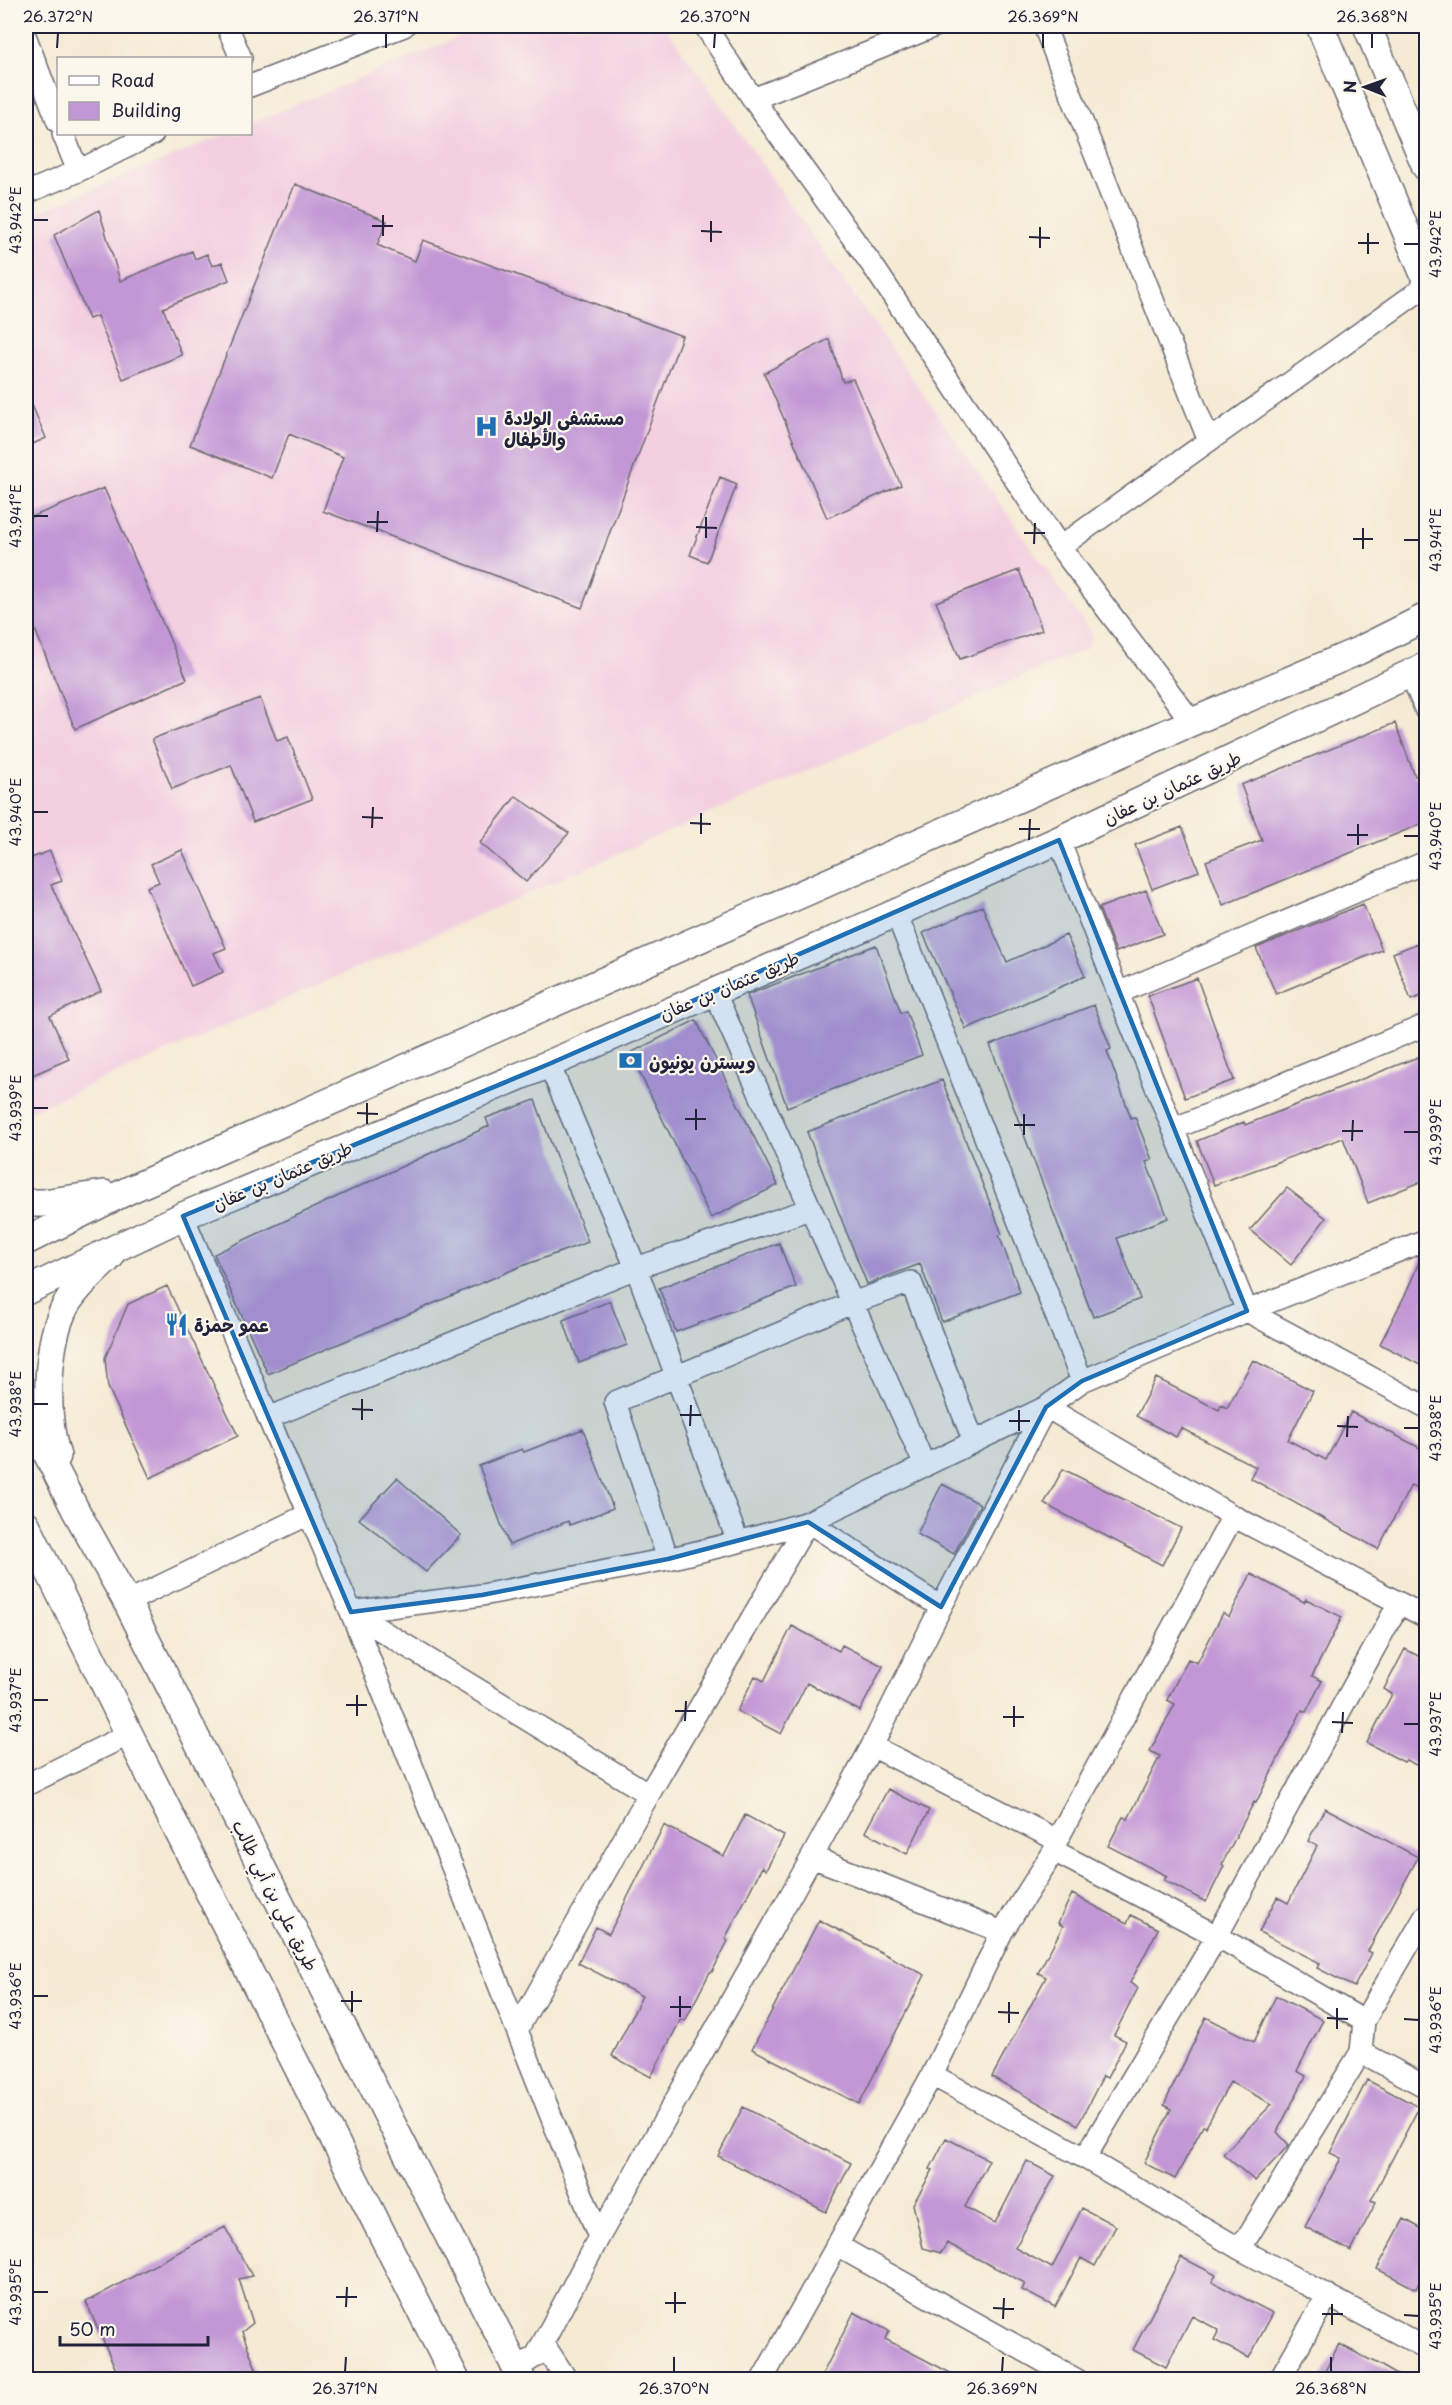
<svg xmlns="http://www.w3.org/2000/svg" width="1452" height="2405" font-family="'Playpen Sans','Playpen Sans Arabic',sans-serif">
<rect width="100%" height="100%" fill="#fbf7ec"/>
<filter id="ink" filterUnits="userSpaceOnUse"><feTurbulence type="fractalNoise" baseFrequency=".0167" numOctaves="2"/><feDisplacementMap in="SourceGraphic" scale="12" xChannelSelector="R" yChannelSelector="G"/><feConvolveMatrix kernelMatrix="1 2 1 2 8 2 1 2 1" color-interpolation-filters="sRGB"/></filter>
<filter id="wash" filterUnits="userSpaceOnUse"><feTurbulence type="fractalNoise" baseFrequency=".008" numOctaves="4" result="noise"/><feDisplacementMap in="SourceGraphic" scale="24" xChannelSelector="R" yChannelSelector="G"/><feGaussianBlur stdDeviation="1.35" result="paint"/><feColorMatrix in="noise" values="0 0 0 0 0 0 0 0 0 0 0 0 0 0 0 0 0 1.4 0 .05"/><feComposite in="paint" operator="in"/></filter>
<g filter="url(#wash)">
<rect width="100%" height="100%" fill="#f5ead4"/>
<path fill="#f3cfe0" d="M486,26H665L1093,636L1086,649L26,1113V217L226,134H250L251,123Z"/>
<g id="blocks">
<path fill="#c297d5" d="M295,184L387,221L377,245L415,261L423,240L682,336L582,608L323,511L343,457L289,434L272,478L190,445Z
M99,210L120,281L192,251L195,259L207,254L212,266L222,262L229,280L163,308L182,355L123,379L97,316L89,319L54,235Z
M829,339L843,382L853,379L901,485L827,518L764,373Z
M26,391L46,438L26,447Z
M720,477L737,484L707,562L690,555Z
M104,488L187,679L75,729L26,607V519Z
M1019,570L1042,630L960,659L936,602Z
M260,698L277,741L288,737L312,799L253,822L231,765L172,789L152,739Z
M1395,723L1415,776L1419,775L1426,795V822L1223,905L1206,861L1262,840L1241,785Z
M516,796L569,833L526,882L480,843Z
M1182,827L1199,871L1152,889L1135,845Z
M182,850L226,948L214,953L223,972L191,986L147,887L159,882L151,864Z
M50,851L62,881L51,885L101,991L50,1016L69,1059L26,1078V860Z
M1146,890L1163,934L1116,952L1099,908Z
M1363,904L1382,950L1276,994L1256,948Z
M982,906L1007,962L1066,935L1085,976L966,1029L923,933Z
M1426,940V994L1411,1000L1393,953Z
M876,945L901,1013L906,1011L922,1055L787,1107L747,995Z
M1197,978L1234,1080L1185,1098L1148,996Z
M1094,1005L1111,1049L1107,1051L1131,1118L1135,1117L1152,1160L1146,1162L1168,1218L1117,1238L1140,1299L1093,1317L990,1045Z
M696,1020L778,1185L711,1218L630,1053Z
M1423,1055L1426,1065V1180L1368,1203L1343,1138L1214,1185L1197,1141L1244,1122L1245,1125Z
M942,1080L1002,1234L999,1235L1020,1292L942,1322L920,1264L867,1284L807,1132Z
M535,1100L588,1242L519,1267L268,1374L214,1254L489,1126L486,1118Z
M1287,1188L1326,1218L1291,1265L1250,1230Z
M779,1243L796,1287L676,1332L659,1288Z
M1426,1254V1352L1420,1365L1380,1344L1407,1291L1422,1255Z
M167,1286L238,1436L150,1478L108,1387L105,1358L128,1304Z
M610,1301L627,1345L579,1363L563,1320Z
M1253,1360L1313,1391L1288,1440L1326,1460L1351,1412L1426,1451V1469L1417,1488L1411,1485L1378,1549L1250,1478L1256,1467L1181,1428L1176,1437L1136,1416L1156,1378L1219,1410L1221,1405L1227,1408Z
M583,1429L613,1508L570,1525L568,1521L509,1545L479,1466L522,1449L524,1452Z
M1063,1469L1181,1528L1162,1565L1044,1504Z
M397,1478L461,1535L426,1572L359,1519Z
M942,1484L980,1504L954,1554L917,1534Z
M1251,1574L1304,1602L1306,1599L1342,1617L1312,1676L1322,1681L1306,1712L1302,1710L1256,1803L1254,1802L1222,1864L1224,1866L1206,1902L1164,1880L1167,1876L1108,1846L1123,1817L1128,1819L1160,1756L1150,1751L1175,1704L1167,1700L1188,1659L1197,1663L1223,1613L1229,1617Z
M792,1626L839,1651L842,1645L883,1666L860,1711L807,1683L781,1734L737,1711L755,1676L764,1681Z
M1405,1649L1426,1660V1770L1406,1760L1404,1762L1367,1743L1392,1694L1384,1689Z
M888,1789L929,1810L907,1854L865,1832Z
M1325,1808L1418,1857L1368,1951L1372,1953L1354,1987L1317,1968L1320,1963L1259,1932L1277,1897L1288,1903L1317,1846L1308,1841Z
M745,1815L784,1836L766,1870L762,1867L725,1939L728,1941L712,1972H710L685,2021L681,2019L651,2077L612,2056L642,1996L578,1963L596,1927L609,1934L664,1825L724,1856Z
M1072,1894L1127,1923L1131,1915L1158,1929L1130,1983L1138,1988L1114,2035L1126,2041L1107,2078L1103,2076L1078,2125L992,2077L1046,1977L1038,1973L1063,1926L1058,1923Z
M819,1920L925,1975L859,2104L752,2049Z
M1276,1996L1323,2020L1297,2071L1306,2076L1277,2132L1289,2145L1255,2181L1223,2154L1272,2104L1230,2082L1206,2127L1203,2126L1175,2179L1144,2163L1171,2109L1164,2105L1206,2017L1254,2042Z
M1367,2080L1419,2107L1371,2200L1376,2202L1351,2251L1305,2227L1341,2158L1330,2153Z
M743,2107L851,2163L826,2212L718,2156Z
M946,2138L989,2160L965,2207L995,2223L1027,2161L1055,2176L1015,2248L1052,2268L1082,2208L1116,2226L1095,2266L1081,2258L1055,2307L1022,2290L1025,2283L947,2243L941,2253L923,2248L913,2204L933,2170L930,2169Z
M1404,2219L1426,2231V2268L1416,2289L1377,2269Z
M225,2227L252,2276L239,2279L253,2323L242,2332L257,2371L242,2379H120L86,2302Z
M1181,2257L1216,2275L1212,2282L1273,2313L1249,2358L1214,2340L1219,2330L1192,2316L1166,2367L1133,2350Z
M854,2312L889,2331L885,2339L962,2379H820Z
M1339,2344L1380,2365L1404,2379H1321Z"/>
</g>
</g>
<g filter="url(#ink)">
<use href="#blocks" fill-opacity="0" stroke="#6c6871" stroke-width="1.5"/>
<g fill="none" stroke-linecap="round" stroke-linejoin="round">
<defs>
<path id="minor" d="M227,26L241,58
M705,26L753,99L875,269L1060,547L1192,722
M1044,26L1209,441
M26,38L58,122
M250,86L404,26
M753,99L935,26
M63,134L78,171
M26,193L78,171L153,134
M1060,547L1426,286
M1411,674L1426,711
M1059,840L1118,993L1247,1311L1426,1407
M896,913L1082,1381
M714,991L925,1466
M1118,993L1426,862
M549,1064L636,1268L738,1542
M1173,1129L1426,1025
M183,1216L309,1514
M268,1418L636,1268L810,1209
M668,1559L615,1402L852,1303L911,1282L974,1442
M127,1602L309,1514L351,1612L482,1595L668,1559L738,1542L808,1522L1046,1407L1082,1381L1247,1311L1426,1240
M351,1612L599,2237
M351,1612L649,1794
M872,1746L1057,1840
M26,1785L129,1734
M1054,1851L1217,1936L1364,2021
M812,1857L1002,1932
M517,2030L649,1794L808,1522L941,1607
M1361,2052L1426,2087
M932,2075L1085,2158L1240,2249L1426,2348
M1085,2158L1217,1936L1399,1603
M836,2245L1077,2380
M1240,2249L1361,2052L1364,2021L1426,1915
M543,2343L567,2380
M516,2369L536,2356L599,2237L812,1857L872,1746L941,1607L1046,1407L1233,1516L1426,1617
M762,2380L932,2075L1002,1932L1054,1851L1057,1840L1233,1516
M1279,2380L1328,2295"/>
<path id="major" d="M1320,26L1426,279
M1367,26L1426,167
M26,1203H43L104,1194
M26,1241L129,1190L1192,722L1358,651L1426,617
M26,1291L183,1216L549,1064L896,913L1059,840L1426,666
M26,1412L76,1511L127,1602L522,2380
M57,1456C44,1417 46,1341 66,1305C77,1287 95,1271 110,1257
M26,1524L129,1734L456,2380"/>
</defs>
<use href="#minor" stroke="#6c6871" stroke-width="24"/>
<use href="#major" stroke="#6c6871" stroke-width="30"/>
<use href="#minor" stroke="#fff" stroke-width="21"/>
<use href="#major" stroke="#fff" stroke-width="27"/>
</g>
</g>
<path fill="#1f6fb2" fill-opacity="0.2" stroke="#1f6fb2" stroke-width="4.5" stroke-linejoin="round" d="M1059,840L1247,1311L1082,1381L1046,1407L941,1607L808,1522L668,1559L482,1595L351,1612L183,1216L549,1064Z"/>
<path fill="none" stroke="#22223b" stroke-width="2" d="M57,48L58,33M386,48V33M714,48L715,33M1043,48V33M1372,48V33M33,220H48M372,226H393M701,231L722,232M383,236V215M1029,237L1050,238M711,242V221M1358,243H1379M1404,244H1419M1040,248V227M1368,254V233M33,516H48M367,522H388M696,527L717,528M377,532L378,511M1024,533H1045M706,538V517M1353,539H1373M1404,540H1419M1034,544L1035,523M1363,549V528M33,812H48M362,817L383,818M690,823L711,824M372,828L373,807M1019,829H1040M701,834V813M1347,835H1368M1404,836H1419M1029,840L1030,819M1358,845V824M33,1108H48M357,1113L378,1114M685,1119H706M367,1124V1103M1014,1125H1035M696,1130V1109M1342,1131H1363M1404,1132H1419M1024,1135V1114M1352,1141L1353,1120M33,1404H48M352,1409L373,1410M680,1415H701M362,1420V1399M1009,1421H1030M690,1426L691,1405M1337,1426L1358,1427M1404,1428H1419M1019,1431V1410M1347,1437L1348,1416M33,1700H48M346,1705H367M675,1711H696M357,1716V1695M1003,1717H1024M685,1721L686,1701M1332,1722L1353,1723M1404,1724H1419M1014,1727V1706M1342,1733L1343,1712M33,1996H48M341,2001H362M670,2007H691M352,2012V1991M998,2012L1019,2013M680,2017V1996M1327,2018L1348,2019M1404,2019L1419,2020M1009,2023V2002M1337,2029V2008M33,2292H48M336,2297H357M665,2303H686M346,2307L347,2287M993,2308L1014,2309M675,2313V2292M1322,2314H1343M1404,2315L1419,2316M1003,2319L1004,2298M1332,2325V2304M345,2372L346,2357M674,2372V2357M1002,2372L1003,2357M1331,2372V2357"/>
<defs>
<symbol id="hospital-bare" viewBox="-9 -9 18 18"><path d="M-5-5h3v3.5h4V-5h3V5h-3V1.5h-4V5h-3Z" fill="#1f6fb2" stroke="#fbf7ec" stroke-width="2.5" paint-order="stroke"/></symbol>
<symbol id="bank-bare" viewBox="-9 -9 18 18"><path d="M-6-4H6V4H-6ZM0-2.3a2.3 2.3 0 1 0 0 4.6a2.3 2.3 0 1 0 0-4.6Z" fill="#1f6fb2" stroke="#fbf7ec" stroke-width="2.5" paint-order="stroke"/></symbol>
<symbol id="restaurant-bare" viewBox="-9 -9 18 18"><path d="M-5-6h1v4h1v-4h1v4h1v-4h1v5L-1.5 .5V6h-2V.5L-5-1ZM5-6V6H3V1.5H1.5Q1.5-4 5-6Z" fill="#1f6fb2" stroke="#fbf7ec" stroke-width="2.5" paint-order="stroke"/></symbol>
</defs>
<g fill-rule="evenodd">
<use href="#hospital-bare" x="470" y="410" width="33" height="33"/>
<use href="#bank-bare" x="614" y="1044" width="33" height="33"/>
<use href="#restaurant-bare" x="160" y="1308" width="33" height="33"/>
</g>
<g text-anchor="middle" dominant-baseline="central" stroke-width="4.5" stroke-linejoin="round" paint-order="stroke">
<g font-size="18" font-weight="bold" fill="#22223b" stroke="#fbf7ec" text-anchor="start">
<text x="504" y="417">مستشفى الولادة<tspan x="504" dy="21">والأطفال</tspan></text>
<text x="649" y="1061">ويسترن يونيون</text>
<text x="194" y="1324">عمو حمزة</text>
</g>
<g font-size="18" fill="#22223b" stroke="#fbf7ec">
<text transform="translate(1172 787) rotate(-25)">طريق عثمان بن عفان</text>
<text transform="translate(729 985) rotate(-23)">طريق عثمان بن عفان</text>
<text transform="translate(282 1175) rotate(-23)">طريق عثمان بن عفان</text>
<text transform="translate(276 1895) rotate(63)">طريق علي بن أبي طالب</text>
</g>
</g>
<rect width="1452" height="2405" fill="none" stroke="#fbf7ec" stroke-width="66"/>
<rect x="57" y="57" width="195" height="78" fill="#fbf7ec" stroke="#a4a2a5" stroke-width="1.5"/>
<rect x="69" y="76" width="30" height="9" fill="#ffffff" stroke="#a4a2a5" stroke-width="1.5"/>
<text x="111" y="87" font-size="18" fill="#22223b">Road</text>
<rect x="69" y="102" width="30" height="18" fill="#c297d5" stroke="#a4a2a5" stroke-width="1.5"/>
<text x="111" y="117" font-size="18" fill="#22223b">Building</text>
<g transform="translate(1365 87) rotate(271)" stroke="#fbf7ec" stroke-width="4.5" paint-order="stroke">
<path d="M0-4.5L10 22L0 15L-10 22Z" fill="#22223b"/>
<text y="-9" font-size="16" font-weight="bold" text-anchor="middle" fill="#22223b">N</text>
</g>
<path d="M60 2336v9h148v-9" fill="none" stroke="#22223b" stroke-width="3"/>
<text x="69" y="2336" font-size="18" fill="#22223b" stroke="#fbf7ec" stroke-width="4.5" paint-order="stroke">50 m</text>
<rect x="33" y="33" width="1386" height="2339" fill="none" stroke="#22223b" stroke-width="2"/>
<g font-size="15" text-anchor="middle" fill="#22223b">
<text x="58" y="22">26.372°N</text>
<text x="386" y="22">26.371°N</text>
<text x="715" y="22">26.370°N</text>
<text x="1043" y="22">26.369°N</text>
<text x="1372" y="22">26.368°N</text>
<text transform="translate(16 220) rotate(-90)" y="5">43.942°E</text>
<text transform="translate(1436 244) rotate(-90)" y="5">43.942°E</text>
<text transform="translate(16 516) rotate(-90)" y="5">43.941°E</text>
<text transform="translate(1436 540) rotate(-90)" y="5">43.941°E</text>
<text transform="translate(16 812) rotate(-90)" y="5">43.940°E</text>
<text transform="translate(1436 836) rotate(-90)" y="5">43.940°E</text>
<text transform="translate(16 1108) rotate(-90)" y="5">43.939°E</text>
<text transform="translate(1436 1132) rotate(-90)" y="5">43.939°E</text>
<text transform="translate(16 1404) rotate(-90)" y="5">43.938°E</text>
<text transform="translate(1436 1428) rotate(-90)" y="5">43.938°E</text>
<text transform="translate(16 1700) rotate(-90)" y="5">43.937°E</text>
<text transform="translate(1436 1724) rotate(-90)" y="5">43.937°E</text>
<text transform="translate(16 1996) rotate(-90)" y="5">43.936°E</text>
<text transform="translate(1436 2020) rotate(-90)" y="5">43.936°E</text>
<text transform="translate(16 2292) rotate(-90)" y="5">43.935°E</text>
<text transform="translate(1436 2316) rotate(-90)" y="5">43.935°E</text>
<text x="345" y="2394">26.371°N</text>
<text x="674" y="2394">26.370°N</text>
<text x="1002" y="2394">26.369°N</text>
<text x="1331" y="2394">26.368°N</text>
</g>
</svg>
